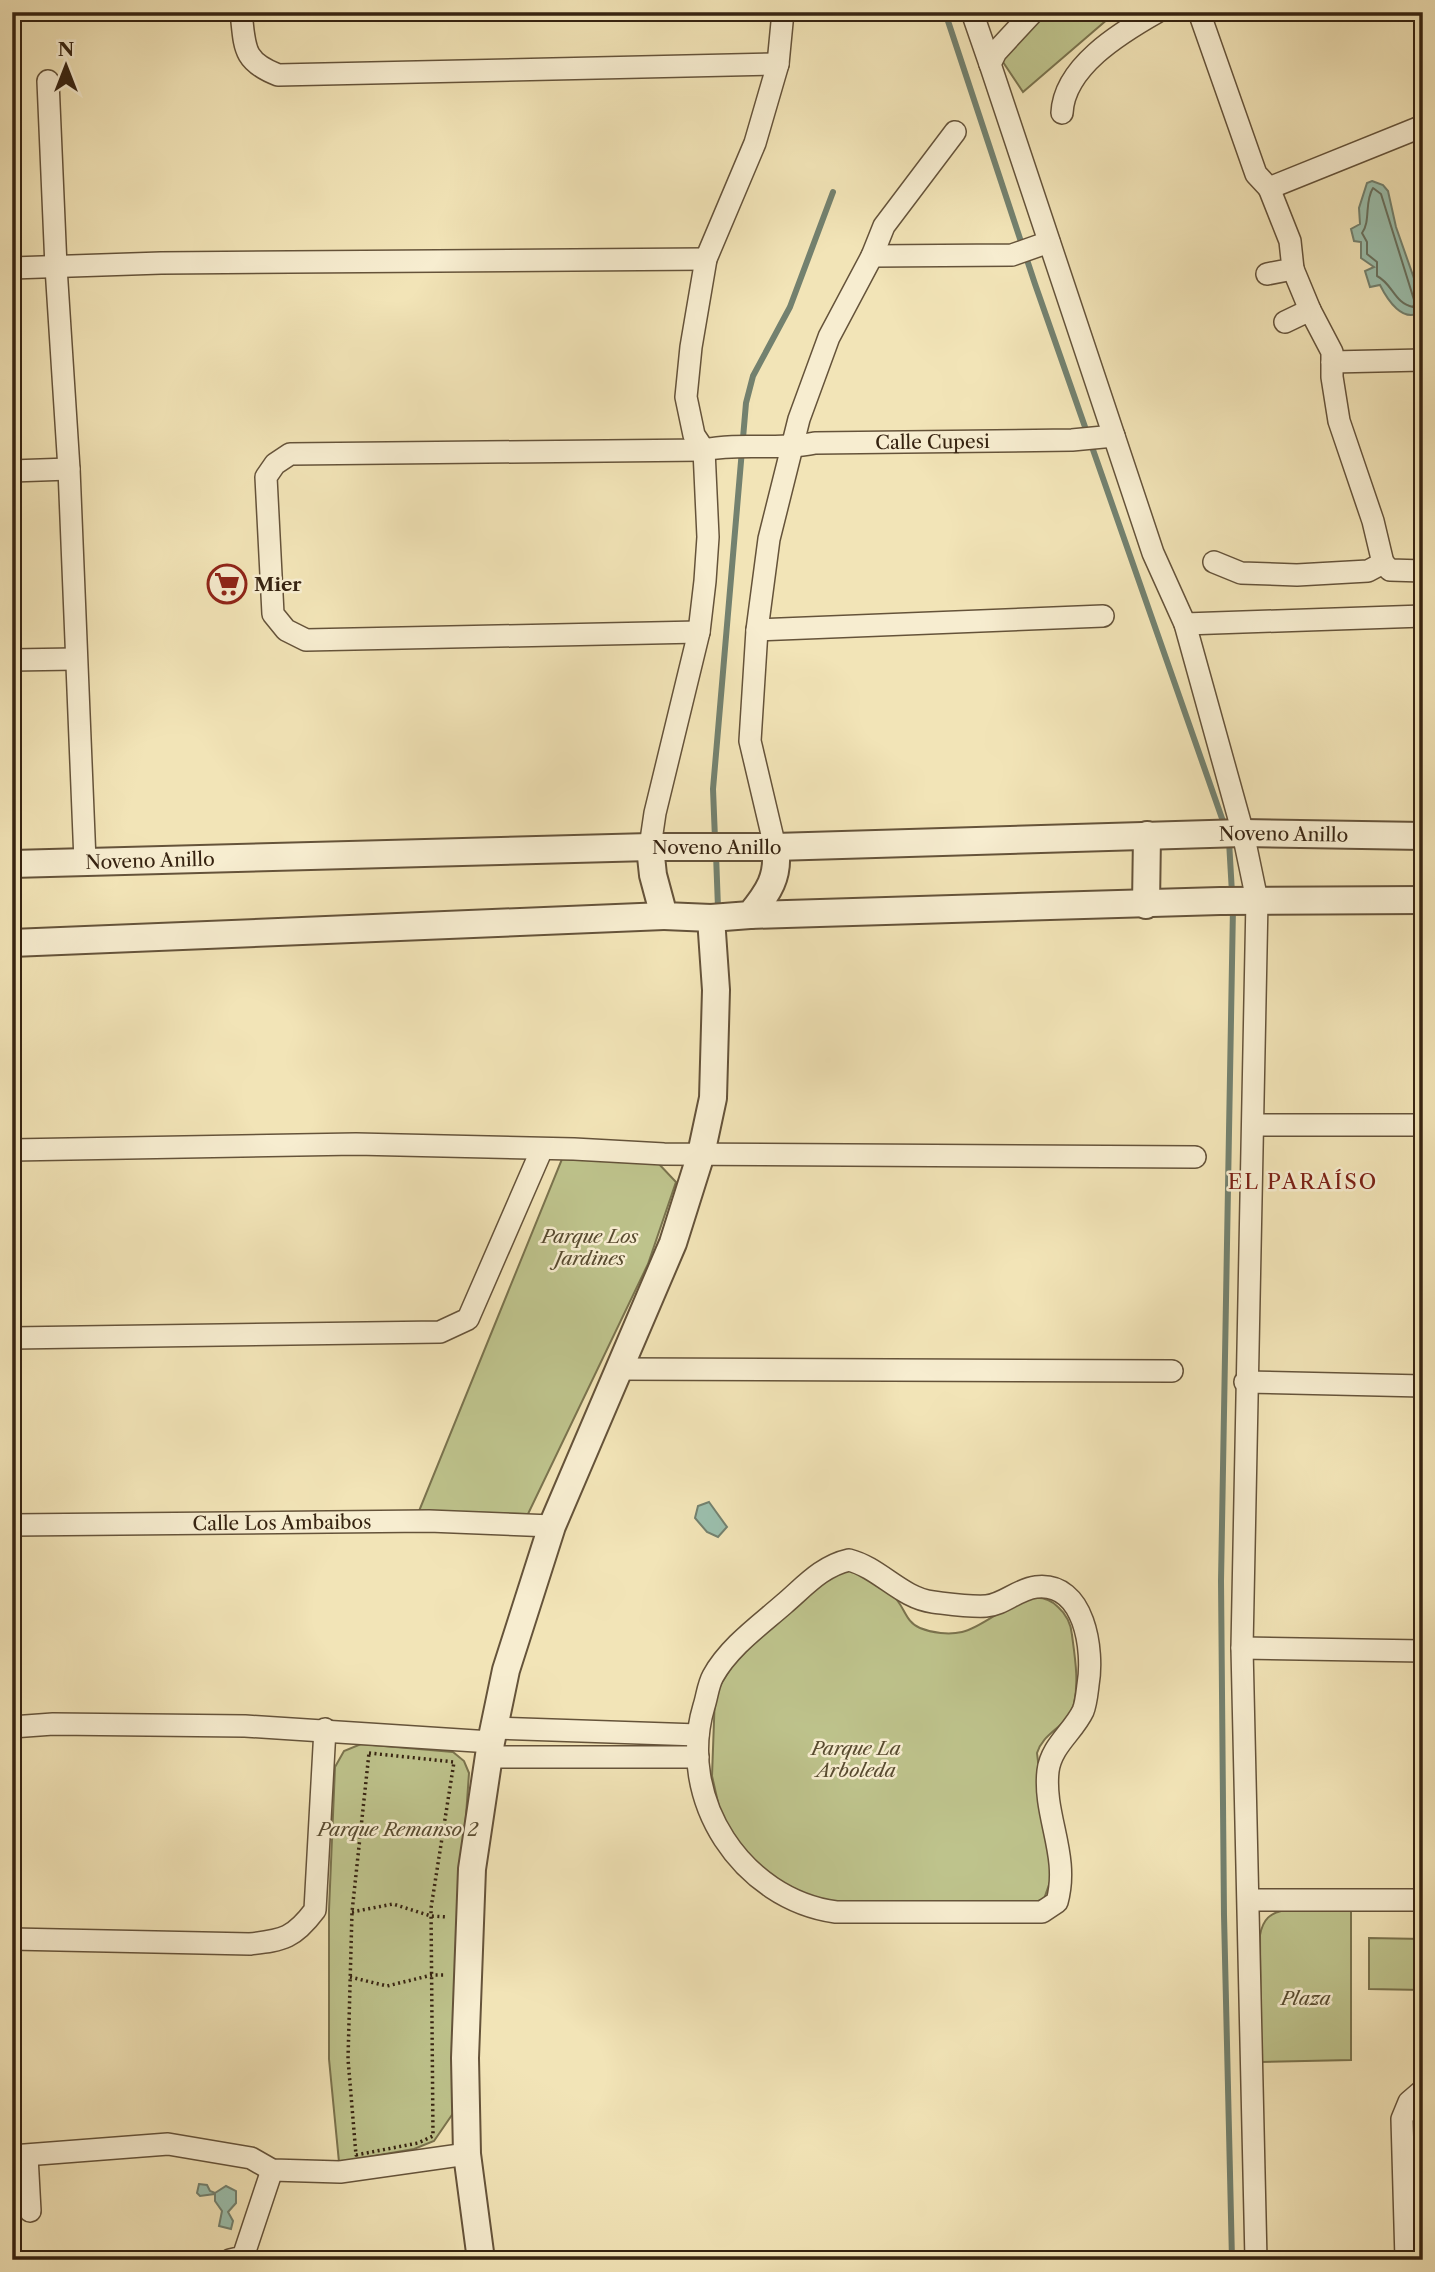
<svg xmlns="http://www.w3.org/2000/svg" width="1435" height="2272" font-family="'Libre Caslon Text',serif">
<rect width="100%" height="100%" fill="#f2e4b7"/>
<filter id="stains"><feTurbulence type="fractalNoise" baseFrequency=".00286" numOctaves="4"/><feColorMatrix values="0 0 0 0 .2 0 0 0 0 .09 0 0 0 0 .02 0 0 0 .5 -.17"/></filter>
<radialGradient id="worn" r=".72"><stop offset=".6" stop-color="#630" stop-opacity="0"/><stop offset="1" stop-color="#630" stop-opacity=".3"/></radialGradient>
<path fill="#bec38c" stroke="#7a734e" stroke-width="2" d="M1036,12H1116L1023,92L997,53Z
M562,1159L658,1163L676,1182L648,1264L528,1514L419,1511Z
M853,1569C867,1578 887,1587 897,1600C905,1610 907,1623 920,1628C932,1633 949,1635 962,1632C991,1626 1029,1578 1058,1607C1066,1614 1071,1624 1072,1635C1075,1658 1079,1681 1074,1704C1068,1727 1043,1732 1037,1753L1052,1876L1044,1899L1035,1902L836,1903L796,1895L743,1854L720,1811L712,1776L715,1694L732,1666L745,1652L827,1577Z
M361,1744L453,1752L464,1761L469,1773L454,1988L456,2109L434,2141L414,2149L339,2162L329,2059V1910L335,1767L344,1751Z
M1285,1910L1351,1911V2060L1261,2062L1260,1935C1263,1919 1270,1913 1285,1910Z
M1369,1938L1423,1939V1990L1369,1989Z"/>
<path fill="#9bbfad" stroke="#73816f" stroke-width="2" d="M1372,181L1383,185L1388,191L1396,227L1423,304L1422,311C1403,325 1387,299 1380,285L1370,287L1365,271L1374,267L1361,258V242L1354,241L1351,229L1360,224L1359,208L1367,183Z
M709,1502L727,1527L718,1537L707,1532L695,1518L698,1506Z
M199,2184L207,2185L210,2191L215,2193L226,2186L236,2191V2203L228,2212L233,2221L231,2229L219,2226L222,2211L215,2201V2194L200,2196L197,2193Z"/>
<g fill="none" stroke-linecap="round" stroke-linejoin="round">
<path stroke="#68715f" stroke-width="2" d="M1373,188L1381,194L1415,303L1413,307C1394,303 1393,284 1377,276V262L1367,254V242L1362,233C1371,221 1364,202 1373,188Z"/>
<path stroke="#73816f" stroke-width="6" d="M945,12L1035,284L1225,827
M715,839L713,789L746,403L753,376L790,307L833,192
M1229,841L1232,893
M716,854L718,908
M1232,2260L1224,1915L1221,1581L1233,907"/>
<defs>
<g id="minor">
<path d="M241,12C245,47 242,61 278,75L778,64"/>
<path d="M972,12L990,64"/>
<path d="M1033,12L996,52L990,64L1153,553L1185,624L1243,833L1257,900L1242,1648L1256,2260"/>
<path d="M1199,12L1256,174L1269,188L1423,126"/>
<path d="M48,81L56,267L69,469L85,861"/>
<path d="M1062,113C1064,67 1120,33 1157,12"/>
<path d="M872,256L1012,255L1049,242"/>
<path d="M12,268L161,263L706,259"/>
<path d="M1293,269L1310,310"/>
<path d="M1267,274L1293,269L1290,241L1269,188"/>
<path d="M1332,362L1423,360"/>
<path d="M12,471L69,469"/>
<path d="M1214,562L1241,573L1297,575L1368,571L1383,563L1373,521L1339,421L1332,377V352L1310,310L1285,322"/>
<path d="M1383,563L1390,570L1423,571"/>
<path d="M1185,624L1423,616"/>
<path d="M757,630L1103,616"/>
<path id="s1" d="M699,632L306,640L286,630L273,614L266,477L275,464L290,454L704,450C742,442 778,451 815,443L1072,440L1114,436"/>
<path d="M12,660L75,659"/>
<path d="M650,847L655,813L699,632L705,581L708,537L704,450L694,435L686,397L691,347L706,259L755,143L778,64L783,12"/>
<path d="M775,847L750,741L757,630L769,539L799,419L829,337L872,256L884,226L955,132"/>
<path d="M1254,1125H1423"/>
<path d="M12,1150L356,1144L574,1149L664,1154L1195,1157"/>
<path d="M12,1338L440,1332L468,1319L542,1149"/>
<path d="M617,1369L1172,1371"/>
<path d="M1245,1382L1423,1386"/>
<path id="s2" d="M12,1525L429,1521L552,1526"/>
<path d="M849,1560C880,1568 901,1598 933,1602C950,1604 969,1607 986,1606C1003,1605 1018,1589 1036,1587C1085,1581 1094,1651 1088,1685C1087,1693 1086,1704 1083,1711C1073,1732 1051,1746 1048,1771C1043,1816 1070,1855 1057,1902L1042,1912H836C742,1899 676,1799 704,1706C707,1697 708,1685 713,1676C729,1647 760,1625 784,1604C805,1586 822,1566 849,1560Z"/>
<path d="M1242,1648L1423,1651"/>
<path d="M12,1727L53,1724L245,1726L491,1742"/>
<path d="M494,1728L698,1735"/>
<path d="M490,1757H698"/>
<path d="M1249,1900H1423"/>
<path d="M12,1939L250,1944C284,1940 294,1938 315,1910L325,1729"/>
<path d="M12,2156L168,2144L251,2158L272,2170L340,2172L467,2154"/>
<path d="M27,2156L30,2211"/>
<path d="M230,2260L243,2257L272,2170"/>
<path d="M1406,2260L1402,2119L1409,2102L1423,2090"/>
</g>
<g id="tertiary">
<path d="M650,847L653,875L664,916L711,918L750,915C768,893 780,876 775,847"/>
<path id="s3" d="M12,864L650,847H775L1243,833L1423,836"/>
<path d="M1146,905L1147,835"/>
<path d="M750,915L1220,901L1423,900"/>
<path d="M12,943L664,916"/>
<path d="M481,2260L467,2154L465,2058L472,1869L491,1742L506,1670L552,1526L673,1243L701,1154L713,1098L716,990L711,918"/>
</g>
</defs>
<use href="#minor" stroke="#65533a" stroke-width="24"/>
<use href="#tertiary" stroke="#65533a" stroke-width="30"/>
<path stroke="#362311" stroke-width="3.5" stroke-dasharray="2 3.5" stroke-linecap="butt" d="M369,1753L454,1762L431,1908L433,2136L418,2143L356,2155L348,2059L352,1912Z
M352,1912L393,1904L431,1916L448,1917
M350,1977L387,1986L432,1975H446"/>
<use href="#minor" stroke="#f7edd0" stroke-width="21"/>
<use href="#tertiary" stroke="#f7edd0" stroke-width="26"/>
</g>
<defs>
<symbol id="supermarket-ring" viewBox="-11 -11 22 22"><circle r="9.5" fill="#f7edd0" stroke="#8f2418" stroke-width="1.5"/><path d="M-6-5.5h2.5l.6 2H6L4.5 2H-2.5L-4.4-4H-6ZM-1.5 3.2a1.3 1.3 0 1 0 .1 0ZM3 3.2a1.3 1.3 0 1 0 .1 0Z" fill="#8f2418"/></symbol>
</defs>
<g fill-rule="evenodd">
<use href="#supermarket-ring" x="205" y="562" width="44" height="44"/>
</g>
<g text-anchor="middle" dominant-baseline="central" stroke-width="5" stroke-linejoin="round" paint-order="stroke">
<g font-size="19" fill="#362311" stroke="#f7edd0">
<text stroke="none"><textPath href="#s1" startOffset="1250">Calle Cupesi</textPath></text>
<text stroke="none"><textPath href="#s3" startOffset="1272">Noveno Anillo</textPath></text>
<text stroke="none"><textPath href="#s3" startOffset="705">Noveno Anillo</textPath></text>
<text stroke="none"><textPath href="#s3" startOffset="138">Noveno Anillo</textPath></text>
<text stroke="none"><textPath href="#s2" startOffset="270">Calle Los Ambaibos</textPath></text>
</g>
<g font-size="19" font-weight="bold" fill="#362311" stroke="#f7edd0" text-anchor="start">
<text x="254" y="584">Mier</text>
</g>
<g font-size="19" font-style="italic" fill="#584b30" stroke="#f7edd0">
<text x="590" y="1236">Parque Los<tspan x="590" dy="22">Jardines</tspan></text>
<text x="856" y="1748">Parque La<tspan x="856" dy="22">Arboleda</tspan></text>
<text x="398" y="1829">Parque Remanso 2</text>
<text x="1306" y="1998">Plaza</text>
</g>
<g font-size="21" letter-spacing="2" fill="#7a1f14" stroke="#f7edd0">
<text x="1303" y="1181">EL PARAÍSO</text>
</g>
</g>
<rect width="1435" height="2272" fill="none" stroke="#f2e4b7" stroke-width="42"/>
<rect x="14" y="14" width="1407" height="2244" fill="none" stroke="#362311" stroke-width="3.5"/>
<rect x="21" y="21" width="1393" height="2230" fill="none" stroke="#362311" stroke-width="2"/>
<g transform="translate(66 66)" stroke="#f7edd0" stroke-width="5" paint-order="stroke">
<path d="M0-5L12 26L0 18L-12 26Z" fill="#362311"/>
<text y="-10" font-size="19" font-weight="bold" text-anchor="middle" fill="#362311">N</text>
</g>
<rect width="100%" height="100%" filter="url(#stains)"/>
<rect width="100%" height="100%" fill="url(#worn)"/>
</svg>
